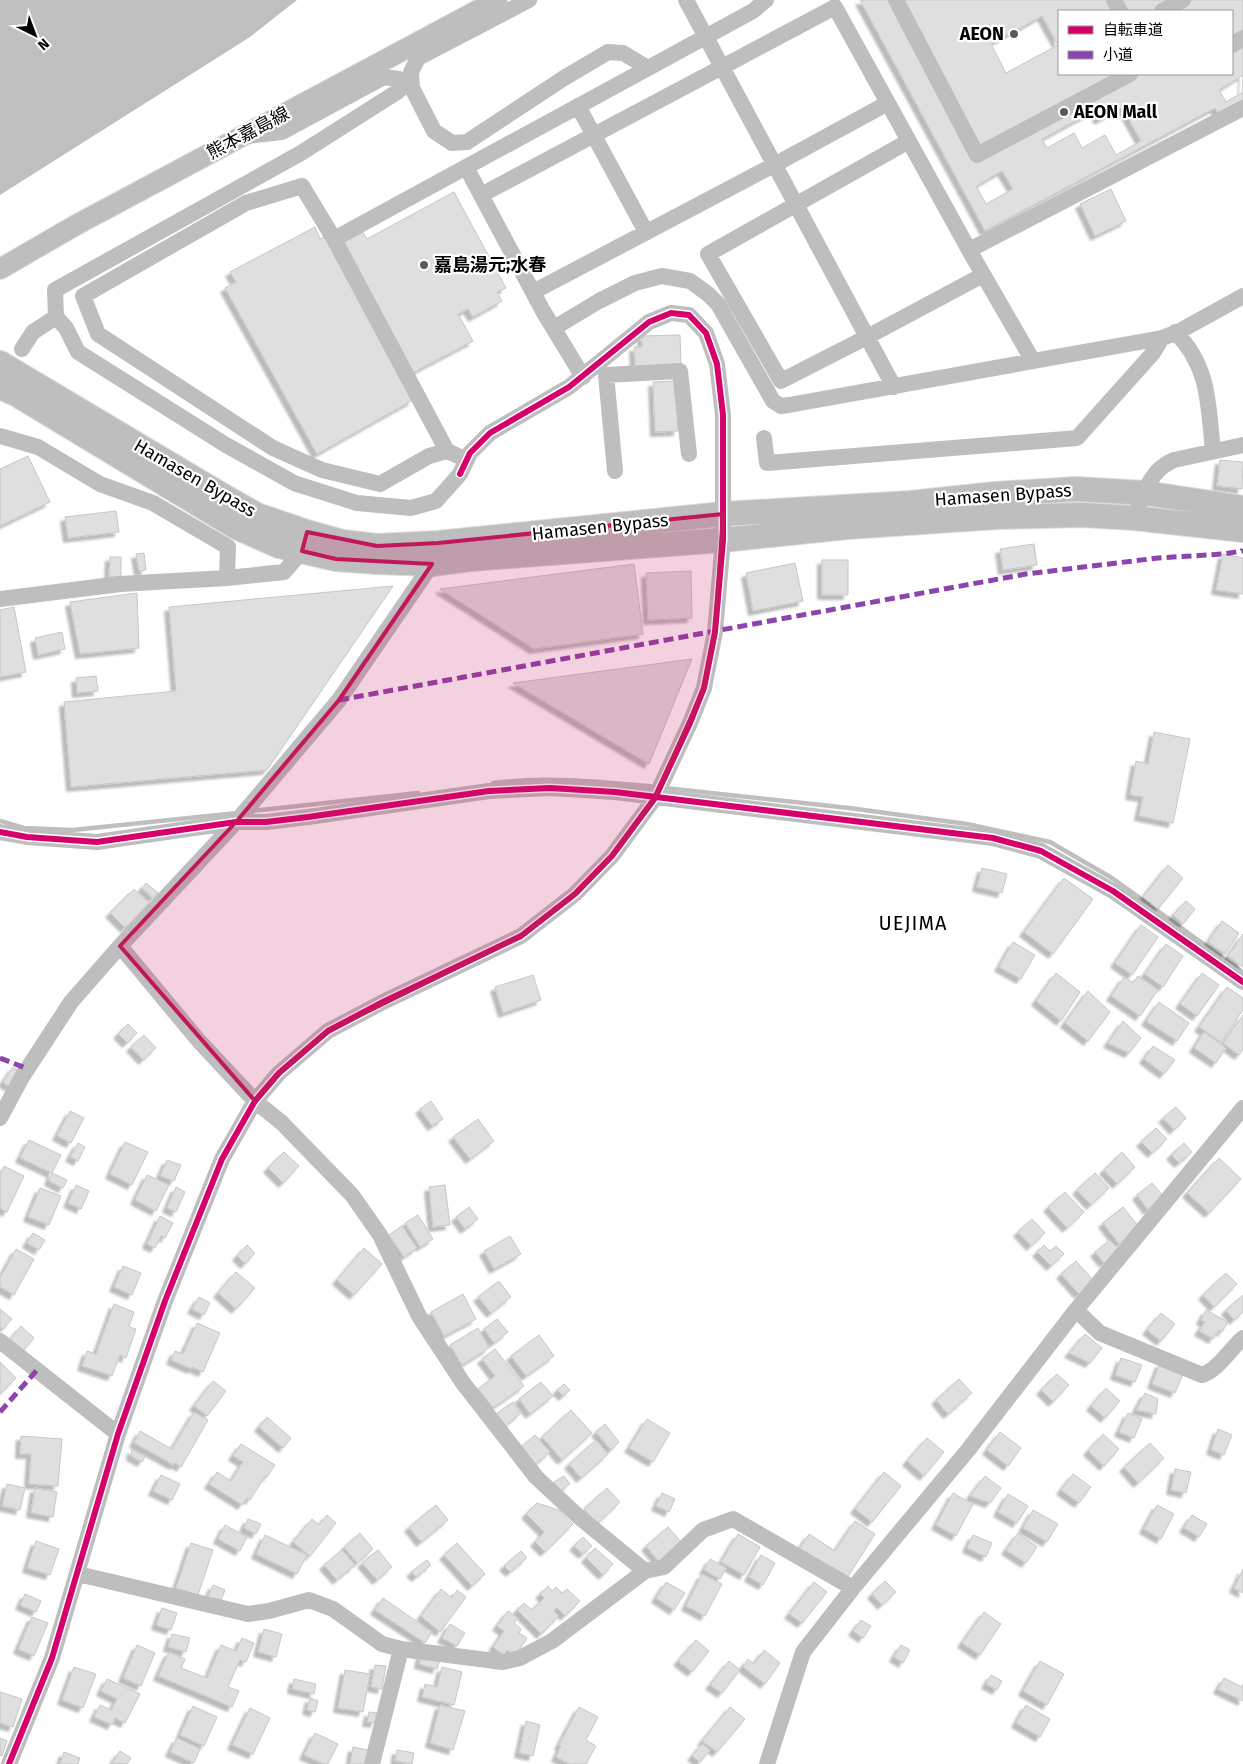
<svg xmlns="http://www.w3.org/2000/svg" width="1243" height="1764" font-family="'Fira Sans','Noto Sans JP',sans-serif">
<defs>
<filter id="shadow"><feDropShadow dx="-4.5" dy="4.5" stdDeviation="1" flood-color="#0004"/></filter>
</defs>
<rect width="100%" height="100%" fill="#fff"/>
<path fill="#bfbfbf" d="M0,0H297L250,37L0,195Z"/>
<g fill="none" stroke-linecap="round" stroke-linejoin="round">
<path stroke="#bfbfbf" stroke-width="4.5" d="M493,783C548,776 602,782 657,787
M665,788L849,808L967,824L1050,842L1112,878L1241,971
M252,811L418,793
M0,821L24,828L73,830L237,813"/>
</g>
<path fill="#dfdfdf" stroke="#c7c7c7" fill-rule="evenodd" filter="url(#shadow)" d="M860,0H1243V104L1220,116L1215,108L985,231ZM1059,11H1232V74H1059Z
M1042,16L1058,45L1006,73L991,44Z
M1243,75V92L1226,102L1219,90Z
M1122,107L1141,141L1116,155L1105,135L1082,148L1074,133L1047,148L1042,139L1094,111L1099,120Z
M1002,171L1013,189L986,204L976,186Z
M1111,189L1126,221L1095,236L1080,204Z
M454,192L506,288L497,292L502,301L473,317L468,309L458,314L473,341L412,373L342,243L363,232L367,239Z
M315,227L320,239L325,236L413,400L317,454L225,288L236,282L230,272Z
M680,335L681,367L635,369L634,347H642V336Z
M676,381L678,431L655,432L653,382Z
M28,456L50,502L0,526V469Z
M1220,460L1243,462L1242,489L1217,486Z
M116,511L119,532L68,538L65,517Z
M1034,544L1037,565L1003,570L1000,549Z
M144,553L146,570L139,571L136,554Z
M1223,554L1243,558V594L1216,590Z
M110,557H121V577H109Z
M822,560H848V595H822Z
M795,563L803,601L753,611L746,573Z
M634,564L643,634L534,649L440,589Z
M691,571L692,618L648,620L646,573Z
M393,586L267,770L71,787L64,702L176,691L169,607Z
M137,593L139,648L80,654L70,602Z
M14,607L26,672L0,677V610Z
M62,632L65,649L38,655L35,638Z
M692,659L649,764L513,683Z
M96,676L98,691L77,693L76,678Z
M1154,732L1190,739L1173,823L1139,816L1143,797L1130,795L1136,761L1148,764Z
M1168,865L1183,878L1158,909L1143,897Z
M982,868L1007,874L1002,893L977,887Z
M1064,878L1093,899L1053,954L1024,932Z
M146,883L158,893L153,898L142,888Z
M134,889L149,903L125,928L110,913Z
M1186,901L1195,909L1183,924L1173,915Z
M1222,921L1239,933L1225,954L1208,942Z
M1141,925L1158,937L1132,975L1115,963Z
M1243,934V967L1228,956Z
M1013,942L1035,955L1021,979L999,967Z
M1166,944L1183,956L1163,987L1145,974Z
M1056,973L1080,992L1061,1021L1036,1001Z
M1202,973L1219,985L1197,1016L1180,1004Z
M533,975L541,1000L503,1013L495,987Z
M1138,976L1158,990L1140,1016L1111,996L1124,977L1133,983Z
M1227,987L1243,998V1010L1221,1042L1199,1027Z
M1088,991L1110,1012L1088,1041L1065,1023Z
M1159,1002L1189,1023L1177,1041L1146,1021Z
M1243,1015V1050L1239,1055L1223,1043Z
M1123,1021L1141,1038L1129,1053L1108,1043Z
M128,1024L137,1033L127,1043L118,1034Z
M1204,1032L1226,1048L1216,1063L1194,1048Z
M144,1035L156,1048L143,1060L131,1047Z
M1153,1046L1175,1060L1164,1074L1144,1059Z
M13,1067L20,1072L10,1087L3,1082Z
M431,1101L443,1119L432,1126L420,1109Z
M1176,1107L1186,1118L1174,1130L1163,1118Z
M70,1111L84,1118L71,1143L57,1136Z
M478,1119L494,1141L470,1159L453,1137Z
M1156,1128L1167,1139L1152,1153L1141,1142Z
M29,1140L61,1155L52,1173L20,1158Z
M125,1142L148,1152L132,1185L110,1174Z
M78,1143L85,1147L78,1161L70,1157Z
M1184,1143L1192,1152L1179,1163L1171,1155Z
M284,1152L299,1166L283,1183L268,1168Z
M1122,1152L1135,1167L1117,1184L1104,1170Z
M1219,1158L1241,1179L1209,1213L1187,1193Z
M167,1160L181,1165L174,1181L160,1176Z
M4,1166L24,1176L7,1212L0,1208V1175Z
M52,1173L67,1180L63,1188L49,1181Z
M1095,1173L1109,1188L1091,1205L1077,1190Z
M147,1175L169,1185L156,1211L135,1200Z
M1152,1183L1164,1197L1148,1210L1137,1195Z
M76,1185L89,1191L81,1209L68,1203Z
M445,1185L450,1225L433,1227L429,1187Z
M176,1187L185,1192L176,1212L167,1208Z
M40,1188L61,1196L49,1225L28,1217Z
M1065,1192L1084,1212L1067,1228L1048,1207Z
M469,1207L478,1219L465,1229L456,1217Z
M1123,1207L1139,1227L1119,1244L1103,1223Z
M418,1215L433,1239L420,1247L405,1223Z
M160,1216L173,1223L165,1238L161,1236L155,1248L147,1244Z
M1032,1219L1045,1233L1031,1246L1018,1232Z
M402,1226L417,1248L404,1257L389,1235Z
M33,1233L45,1240L39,1250L27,1243Z
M510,1236L521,1254L494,1269L484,1251Z
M1110,1240L1119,1250L1104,1263L1095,1252Z
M247,1245L255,1253L245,1264L237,1256Z
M1044,1245L1050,1251L1056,1246L1064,1254L1051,1266L1037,1252Z
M364,1248L382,1264L354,1295L337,1280Z
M16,1249L34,1259L14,1295L0,1287V1278Z
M1076,1261L1094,1281L1079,1294L1061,1274Z
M123,1266L141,1273L132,1295L114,1287Z
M236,1272L255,1288L236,1309L218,1293Z
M1226,1273L1237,1284L1214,1307L1203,1295Z
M499,1281L511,1297L491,1313L478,1297Z
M463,1294L476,1319L444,1336L431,1312Z
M1243,1295V1312L1234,1320L1226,1310Z
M199,1297L210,1303L204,1315L192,1309Z
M114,1304L134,1312L129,1327L136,1329L126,1358L120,1355L112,1376L82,1366L87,1351L96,1354Z
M0,1309L12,1319L3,1329L0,1327Z
M1206,1310L1228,1322L1222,1332L1219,1330L1213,1339L1199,1331L1205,1322L1201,1320Z
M1161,1313L1175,1324L1161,1341L1147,1330Z
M497,1319L508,1332L494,1343L484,1329Z
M197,1323L220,1333L203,1372L192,1367V1369L171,1360L175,1351L183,1354Z
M21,1326L34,1338L21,1353L8,1342Z
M478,1328L489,1348L462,1365L450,1345Z
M1085,1334L1102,1348L1090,1363L1069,1353Z
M539,1335L554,1356L526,1376L511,1356Z
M495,1349L524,1386L493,1408L478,1389L495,1376L482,1359Z
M1121,1358L1142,1365L1135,1382L1115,1375Z
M0,1362L16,1378L0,1394Z
M1160,1363L1184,1372L1175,1393L1152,1384Z
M1057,1374L1069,1385L1053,1402L1041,1390Z
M959,1379L972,1393L948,1414L936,1400Z
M213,1381L226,1391L207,1416L194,1406Z
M541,1382L553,1396L530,1414L519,1399Z
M564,1384L570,1390L563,1396L557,1390Z
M1106,1388L1120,1401L1105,1418L1091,1406Z
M1145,1393L1158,1399L1156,1414L1136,1410Z
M513,1402L521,1413L505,1426L496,1414Z
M571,1410L592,1433L562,1460L542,1437Z
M194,1412L208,1420L181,1467L175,1463L174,1465L134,1443L140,1431L172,1449Z
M1128,1413L1142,1419L1134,1438L1119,1432Z
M267,1417L291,1438L283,1448L259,1427Z
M647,1419L670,1433L653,1462L629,1448Z
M605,1424L619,1442L611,1450L596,1432Z
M1218,1429L1232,1435L1224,1455L1211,1450Z
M1000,1432L1021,1448L1008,1466L987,1450Z
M1103,1434L1119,1449L1104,1466L1088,1451Z
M535,1435L550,1452L534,1466L519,1449Z
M21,1436L62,1439L58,1486L29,1484L31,1454H20Z
M927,1438L944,1452L924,1476L907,1461Z
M596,1440L608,1454L581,1478L569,1464Z
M1150,1443L1164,1458L1138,1483L1124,1467Z
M241,1444L275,1465L267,1477L265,1476L250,1500L247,1498L242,1505L209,1484L217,1472L231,1481L243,1462L233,1456Z
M132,1449L145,1457L142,1462L131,1456Z
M1175,1469L1191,1472L1186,1493L1171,1490Z
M884,1472L901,1486L872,1522L855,1509Z
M1073,1474L1091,1487L1079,1503L1061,1490Z
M161,1475L180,1484L172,1500L153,1491Z
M564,1476L570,1484L560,1491L554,1482Z
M985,1476L1001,1488L990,1503L970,1496Z
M7,1484L25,1488L20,1510L2,1506Z
M35,1488L57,1492L53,1517L31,1513Z
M607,1488L620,1502L597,1524L584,1509Z
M662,1493L675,1499L669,1512L656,1506Z
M953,1493L973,1504L956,1536L936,1525Z
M1008,1494L1028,1506L1017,1523L998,1512Z
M537,1503L559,1510L573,1524L545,1552L535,1542L544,1532L526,1514Z
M436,1505L448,1520L421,1542L409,1527Z
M1157,1505L1174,1514L1161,1539L1144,1529Z
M1033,1510L1058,1524L1047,1542L1023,1528Z
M327,1515L336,1523L310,1556L293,1542L312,1519L319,1525Z
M1192,1515L1207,1524L1199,1537L1184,1528Z
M248,1519L261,1524L256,1534L244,1528Z
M855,1521L875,1534L845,1581L798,1551L809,1534L835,1551Z
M225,1525L247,1537L240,1551L218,1539Z
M668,1527L682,1543L660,1563L646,1546Z
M360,1533L373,1549L357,1563L344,1547Z
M1018,1533L1037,1547L1026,1563L1006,1550Z
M738,1534L760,1547L744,1575L721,1562Z
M265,1535L307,1555L297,1574L256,1554Z
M973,1535L992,1543L986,1557L967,1548Z
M583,1537L592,1546L583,1554L574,1546Z
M36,1541L59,1549L50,1575L27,1568Z
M191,1543L213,1550L198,1595L176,1588Z
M457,1543L485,1574L472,1586L444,1555Z
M595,1548L613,1564L603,1575L586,1558Z
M342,1550L355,1565L337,1580L324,1565Z
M378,1550L392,1567L377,1580L362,1563Z
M521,1551L527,1558L510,1572L504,1566Z
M761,1555L775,1563L763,1585L749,1577Z
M710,1559L726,1568L720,1579L704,1570Z
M427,1560L431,1565L416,1577L411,1572Z
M1243,1569V1593L1234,1588Z
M702,1574L722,1584L705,1616L686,1606Z
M885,1581L896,1592L882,1605L872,1594Z
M666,1582L685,1593L674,1610L656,1598Z
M814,1582L827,1592L802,1623L789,1614Z
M213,1585L225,1590L219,1606L206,1601Z
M548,1586L552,1591L556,1587L562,1593L567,1589L580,1601L565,1616L557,1608L554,1611L559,1616L541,1634L517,1610L524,1603L532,1610L544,1598L540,1594Z
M441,1589L452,1598L457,1590L466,1597L440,1632L421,1616Z
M25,1594L41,1601L36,1612L20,1605Z
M383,1598L432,1632L425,1643L375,1610Z
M162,1608L177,1613L171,1630L156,1625Z
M508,1611L518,1618L514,1623L521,1629L519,1633L527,1638L515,1656L507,1650L504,1655L493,1647L504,1631L497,1626Z
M984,1612L1001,1624L980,1655L962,1643Z
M32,1617L48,1623L34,1656L18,1649Z
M861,1620L871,1626L863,1638L853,1631Z
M450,1624L465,1633L457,1646L442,1638Z
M264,1629L282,1634L276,1657L258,1652Z
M172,1634L190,1638L186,1652L168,1647Z
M242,1638L254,1643L246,1662L240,1660L228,1687L239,1691L232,1707L158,1676L169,1652L185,1659L181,1668L207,1678L221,1645L236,1651Z
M696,1640L709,1651L692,1672L678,1661Z
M137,1645L155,1653L141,1686L123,1678Z
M901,1645L910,1650L903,1663L894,1657Z
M764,1650L780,1663L765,1684L743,1667L748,1659L754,1664Z
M421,1654L440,1659L437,1669L419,1664Z
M729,1661L740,1670L722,1693L710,1685Z
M1040,1661L1064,1674L1047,1705L1023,1691Z
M375,1665L386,1666L382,1689L371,1687Z
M74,1667L96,1674L83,1708L62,1700Z
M442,1667L462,1672L454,1705L422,1697L425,1684L437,1687Z
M345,1670L370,1674L363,1712L338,1708Z
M991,1675L1002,1681L997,1690L986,1684Z
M1224,1678L1242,1687L1243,1684V1701L1218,1689Z
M107,1679L140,1694L125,1723L115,1718L112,1725L94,1717L100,1705L111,1710L117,1699L101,1691Z
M294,1679L316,1684L314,1694L292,1689Z
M0,1692L22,1699L13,1727L0,1723Z
M310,1698L318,1701L315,1712L307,1710Z
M440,1705L465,1711L453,1750L430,1743Z
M1026,1705L1050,1719L1040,1737L1016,1723Z
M193,1706L217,1717L204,1746L180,1735Z
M579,1707L598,1717L586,1740L596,1746L586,1764H570L556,1757L561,1746L559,1745Z
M730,1707L745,1719L717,1752L702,1741Z
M250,1708L270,1718L253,1754L232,1745Z
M369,1712L377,1713L375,1723L367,1722Z
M526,1721L540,1725L533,1756L519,1753Z
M315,1733L338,1744L328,1764H324L304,1755Z
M0,1738L7,1741L2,1756L0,1755Z
M177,1738L200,1749L194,1763L170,1752Z
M702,1744L710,1750L700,1762L692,1756Z
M353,1747L373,1751L369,1764H350Z
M397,1750L414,1753L412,1764L395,1761Z
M120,1751L131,1758L127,1764L112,1763Z
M64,1752L80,1758L78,1764H60Z"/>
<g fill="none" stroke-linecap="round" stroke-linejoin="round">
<defs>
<path id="major" d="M0,269L76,225L497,0"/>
<path id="highway" d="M0,363L220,494L257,515L307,532L343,542L377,546L438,543L723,514L910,503L995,494L1076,489L1145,493L1243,508
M0,387L16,394L236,527L279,546L336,559L376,562L432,564L471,559L723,540L848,527L997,517L1083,515L1134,518L1243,530"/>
</defs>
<use href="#major" stroke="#dbdbdb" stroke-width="22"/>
<use href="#highway" stroke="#dbdbdb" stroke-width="26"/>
<path stroke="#bebebe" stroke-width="16" d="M529,0L418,58L411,72L412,88L434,131L452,143L467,142L564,78L608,52L623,53L648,68
M686,0L894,387
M896,0L977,155L1130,74
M1114,0L1120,11
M1162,11L1183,0
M1232,45L1243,38
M578,106L646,232
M246,136L282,132L384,77L399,79L412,88
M909,141L708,254L781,381L867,337L983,275
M466,167L543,311L583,377
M481,195L835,7L969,250L1033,361
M334,239L302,186L246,203L83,296L98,334L273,448L322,470L380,484L429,456L447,451
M969,250L1243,108
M533,292L774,165L888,103
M554,328L599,301L635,283L662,276L690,281L708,294L718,304L773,401L781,406L789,405L1162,338L1178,332L1243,296
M1175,332C1210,366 1208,406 1213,451
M22,349L33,332L56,317
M0,436L38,447L100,484L153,503L228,547L227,578
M764,438L767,463L1077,438L1153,353L1162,338
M467,460L447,451L334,239L753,11L766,0
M615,471L606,375L680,371L689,454
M1134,518C1144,495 1149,470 1174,460L1243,445
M0,599L120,584L227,578L284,572L302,551L304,544
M0,832L27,837L97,842L236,822H266L308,817L489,791L550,788L615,792L993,838L1041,851L1113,891L1243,982
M120,946L199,1041L255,1101L282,1123L352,1195L380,1235L419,1316L463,1383L536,1477L578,1516L645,1571
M0,1118L22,1077L71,1002L120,946L236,822L339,700L432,564L433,558
M1076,1310L1100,1333L1202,1375C1218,1370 1230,1349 1243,1338
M0,1341L118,1434
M78,1574L248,1614L269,1611L309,1600L333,1609L382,1644L401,1649L503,1662L520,1658L552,1641L645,1571L664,1567L703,1530L733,1519L853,1588
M9,1764L52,1658L118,1434L165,1301L222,1159L255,1101L279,1073L328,1031L383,1002L521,936L575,894L612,856L655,798L690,723L704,688L715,632L723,540V415L717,364L706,333L689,315L671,313L649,322L569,387L490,433L470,453L460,474L436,501L411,508L357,503L294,483L226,445L78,352L66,328L56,317L55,290L301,153L397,92L406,84
M372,1764L401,1649
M767,1764L803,1652L853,1588L968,1450L1076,1310L1243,1108"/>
<use href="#major" stroke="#bebebe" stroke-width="20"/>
<use href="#highway" stroke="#bebebe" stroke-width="24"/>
<path stroke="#8e44ad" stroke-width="5" stroke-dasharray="10 5" stroke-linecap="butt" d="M339,700L1026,574L1158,558L1223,554L1242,551L1243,549
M0,1058L28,1069
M0,1412L37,1370"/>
<defs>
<path id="cycleway" d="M0,832L27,837L97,842L236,822H266L308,817L489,791L550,788L615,792L993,838L1041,851L1113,891L1243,982
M9,1764L52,1658L118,1434L165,1301L222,1159L255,1101L279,1073L328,1031L383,1002L521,936L575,894L612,856L655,798L690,723L704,688L715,632L723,540V415L717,364L706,333L689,315L671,313L649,322L569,387L490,433L470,453L460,474"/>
</defs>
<use href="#cycleway" stroke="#fff" stroke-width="9"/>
<use href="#cycleway" stroke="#d6006c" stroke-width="6"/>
</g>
<path fill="#c2185b" fill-opacity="0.2" stroke="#c2185b" stroke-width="4" stroke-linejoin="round" d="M723,514L715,632L704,688L655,798L612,856L575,894L521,936L328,1031L279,1073L255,1101L120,946L236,822L339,700L432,564L336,559L302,551L307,532L377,546L438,543Z"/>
<g fill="#595959" stroke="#fff" stroke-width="2">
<circle cx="1014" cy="34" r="5"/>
<circle cx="1064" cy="112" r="5"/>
<circle cx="424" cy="265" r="5"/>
</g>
<g text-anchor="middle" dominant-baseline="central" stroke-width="4.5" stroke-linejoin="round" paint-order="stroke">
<g font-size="18" font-weight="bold" fill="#000" stroke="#fff" text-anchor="start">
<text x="1004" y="34" text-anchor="end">AEON</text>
<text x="1074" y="112">AEON Mall</text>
<text x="434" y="265">嘉島湯元;水春</text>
</g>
<g font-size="18" fill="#000" stroke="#fff">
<text transform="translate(248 133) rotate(-28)">熊本嘉島線</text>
<text transform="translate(195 478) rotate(30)">Hamasen Bypass</text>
<text transform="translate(1003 495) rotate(-4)">Hamasen Bypass</text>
<text transform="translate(600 527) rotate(-6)">Hamasen Bypass</text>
</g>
<g font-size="20" letter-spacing="1" fill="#000" stroke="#fff">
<text x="913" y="923">UEJIMA</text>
</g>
</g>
<rect x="1058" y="10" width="175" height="65" fill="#ffffff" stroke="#999999"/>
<rect x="1068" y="26" width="25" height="8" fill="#d6006c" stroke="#999999"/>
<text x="1103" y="35" font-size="15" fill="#000000">自転車道</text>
<rect x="1068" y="51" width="25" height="8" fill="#8e44ad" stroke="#999999"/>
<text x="1103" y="60" font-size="15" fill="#000000">小道</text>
<g transform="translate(35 35) rotate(138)" stroke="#ffffff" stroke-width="4" paint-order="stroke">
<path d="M0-4L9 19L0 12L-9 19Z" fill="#000000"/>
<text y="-8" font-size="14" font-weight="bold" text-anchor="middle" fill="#000000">N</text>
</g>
</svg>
